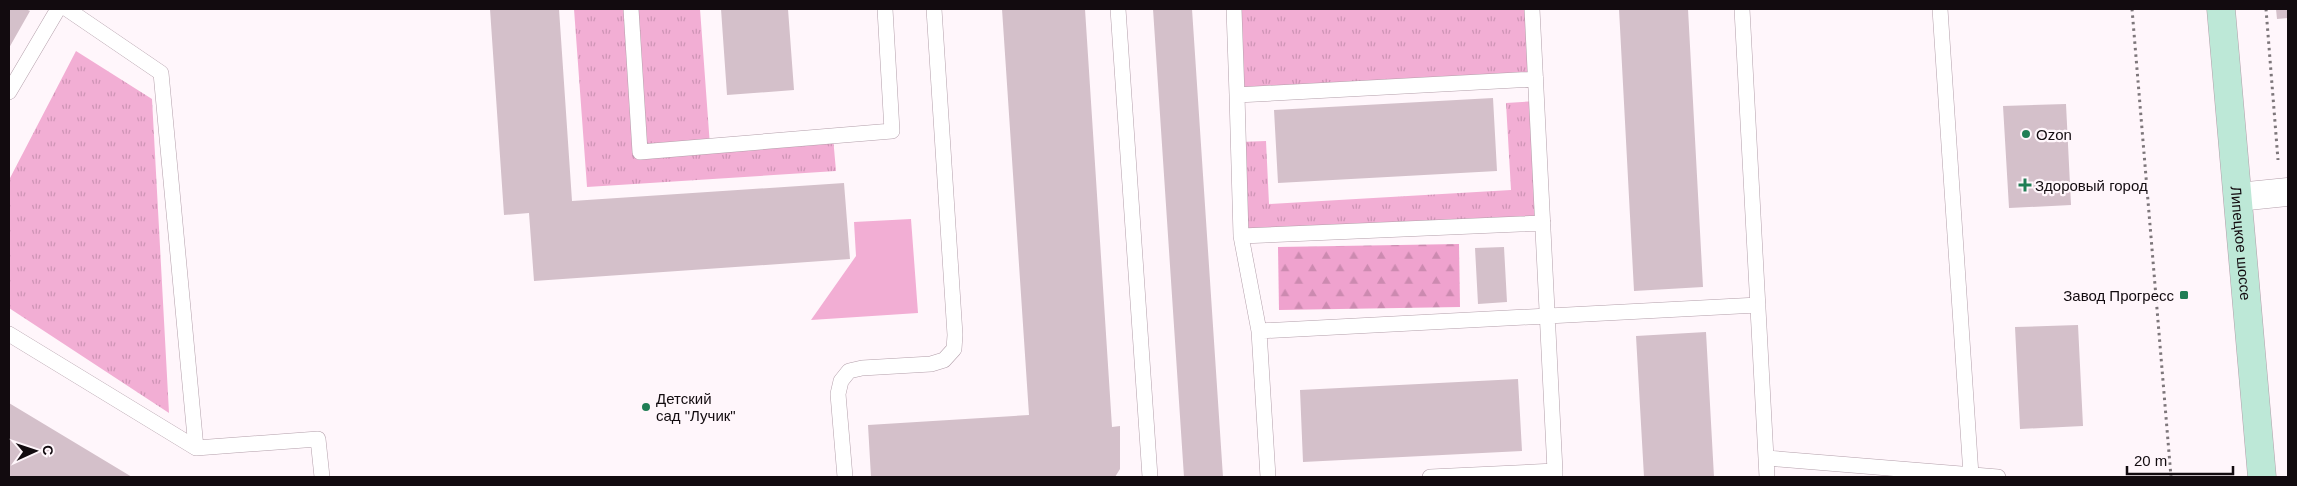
<svg xmlns="http://www.w3.org/2000/svg" width="2297" height="486" font-family="Arial,sans-serif">
<defs>
<pattern id="grass-tufts" width="24" height="20" patternUnits="userSpaceOnUse" patternTransform="scale(1.25)"><rect width="24" height="20" fill="#f2aed4"/><path d="M3 7l-1-3M5 7V3M7 7l1-3M15 17l-1-3M17 17v-4M19 17l1-3" fill="none" stroke="#ce94b5"/></pattern>
<pattern id="forest-firs" width="22" height="20" patternUnits="userSpaceOnUse" patternTransform="scale(1.25)"><rect width="22" height="20" fill="#efa2ce"/><path d="M5 1l3.5 6h-7zM16 11l3.5 6h-7z" fill="#cc8ab0"/></pattern>
</defs>
<rect width="100%" height="100%" fill="#fff6fb"/>
<path fill="url(#grass-tufts)" d="M574,9H700L710,146L833,137L836,171L587,187Z
M1234,9H1532L1536,79L1237,95Z
M76,51L152,99L169,413L9,308V180Z
M1537,101L1543,223L1241,236L1239,142L1266,141L1269,204L1511,190L1506,103Z"/>
<path fill="url(#forest-firs)" d="M1459,244L1460,307L1279,310L1278,247Z"/>
<path fill="#f2aed4" d="M911,219L918,313L811,320L856,256L854,222Z"/>
<path fill="#d4c0ca" d="M9,9H26L30,11L9,48Z
M490,9H559L572,201L844,183L850,259L534,281L529,213L504,215Z
M721,9H788L794,90L727,95Z
M1002,9H1085L1112,427L1120,426V469L1115,477H871L868,425L1029,415Z
M1153,9H1192L1223,477H1184Z
M1619,9H1688L1703,287L1634,291Z
M2276,9H2288V18L2277,19Z
M1493,98L1497,171L1278,183L1274,110Z
M2066,104L2071,205L2009,208L2003,106Z
M1504,247L1507,302L1478,304L1475,248Z
M2078,325L2083,426L2020,429L2015,327Z
M1706,332L1714,477H1644L1636,336Z
M1518,379L1522,451L1303,462L1300,390Z
M9,403L132,477H9Z"/>
<g fill="none" stroke-linecap="round" stroke-linejoin="round">
<defs>
<path id="lane" d="M631,9L640,152L892,131L885,9
M1118,9L1150,477
M1234,9L1237,95L1536,79
M1532,9L1555,471
M1742,9L1767,477
M1940,9L1971,475
M9,92L58,9
M1237,95L1241,236
M1543,223L1241,236L1259,331L1758,305
M1259,331L1268,477
M9,334L196,448L161,73L67,9
M196,448L318,439L322,477
M1766,458L1998,477
M845,477L838,394L841,381L849,371L862,368L931,364L944,360L954,349L955,335L934,9
M1430,477L1555,471V477"/>
<path id="street" d="M2238,197L2288,192"/>
<g id="secondary">
<path id="s1" d="M2221,9L2262,477"/>
</g>
</defs>
<use href="#lane" stroke="#b39faa" stroke-width="16"/>
<use href="#street" stroke="#b39faa" stroke-width="29"/>
<use href="#secondary" stroke="#b39faa" stroke-width="29"/>
<path stroke="#7d767a" stroke-width="3" stroke-dasharray="2.5 4" stroke-linecap="butt" d="M2132,9L2171,477
M2266,9L2278,160"/>
<use href="#lane" stroke="#fff" stroke-width="15"/>
<use href="#street" stroke="#fff" stroke-width="28"/>
<use href="#secondary" stroke="#bde8d7" stroke-width="28"/>
</g>
<g fill="#207e55" stroke="#fff6fb" stroke-width="2">
<circle cx="2026" cy="134" r="5"/>
<path d="M2022.5 177.5h5v5h5v5h-5v5h-5v-5h-5v-5h5z"/>
<rect x="2179" y="290" width="10" height="10" rx="2.5"/>
<circle cx="646" cy="407" r="5"/>
</g>
<g text-anchor="middle" dominant-baseline="central" stroke-width="4.5" stroke-linejoin="round" paint-order="stroke">
<g font-size="15" fill="#120b0f" stroke="#fff6fb" text-anchor="start">
<text x="2036" y="134">Ozon</text>
<text x="2035" y="185">Здоровый город</text>
<text x="2174" y="295" text-anchor="end">Завод Прогресс</text>
<text x="656" y="398">Детский<tspan x="656" dy="17">сад "Лучик"</tspan></text>
</g>
<g font-size="15" fill="#120b0f" stroke="#fff6fb">
<text stroke="none"><textPath href="#s1" startOffset="235">Липецкое шоссе</textPath></text>
</g>
</g>
<rect width="2297" height="486" fill="none" stroke="#120b0f" stroke-width="20"/>
<g transform="translate(35 451) rotate(87)" stroke="#fff6fb" stroke-width="4" paint-order="stroke">
<path d="M0-4L9 19L0 12L-9 19Z" fill="#120b0f"/>
<text y="-8" font-size="14" font-weight="bold" text-anchor="middle" fill="#120b0f">С</text>
</g>
<path d="M2127 466v8h106v-8" fill="none" stroke="#120b0f" stroke-width="2.5"/>
<text x="2134" y="466" font-size="15" fill="#120b0f" stroke="#fff6fb" stroke-width="4" paint-order="stroke">20 m</text>
</svg>
